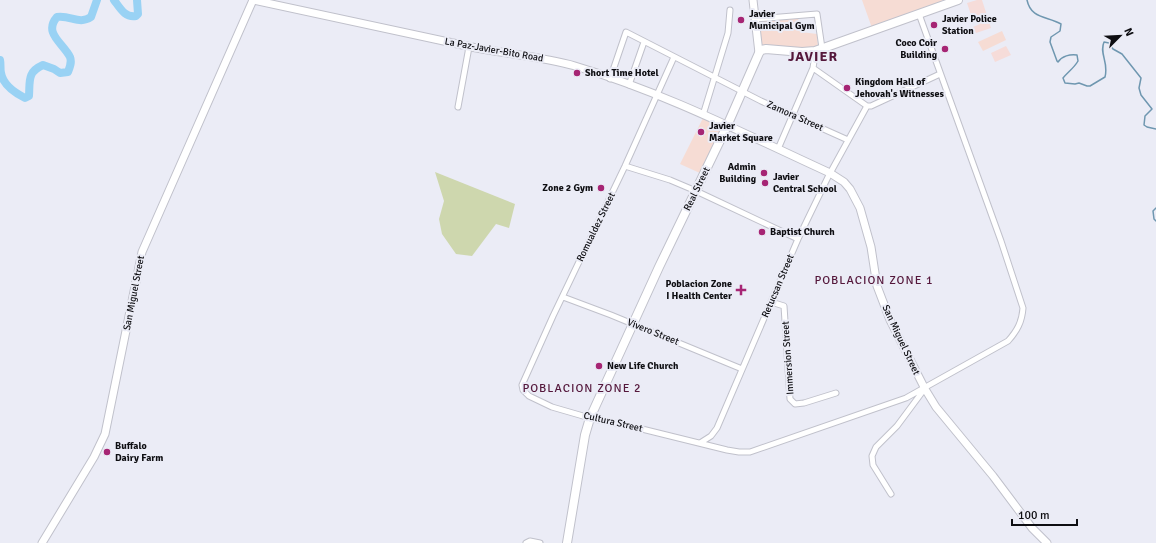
<svg xmlns="http://www.w3.org/2000/svg" width="1156" height="543" font-family="Signika,sans-serif">
<rect width="100%" height="100%" fill="#ebecf6"/>
<path fill="#f6dcd4" d="M862,0H942L943,2L872,28Z
M798,18L801,32L817,34L818,47L807,50L765,46L761,44L757,19Z
M1002,31L1006,40L983,51L978,42Z
M704,116L725,127L702,174L680,164Z"/>
<path fill="#f6dcd9" d="M977,0H982L991,28L976,33L973,27L980,24L977,17L972,18L967,3Z
M1006,46L1011,55L995,62L991,53Z"/>
<path fill="#ced7ae" d="M435,172L515,204L509,228L496,224L472,256L456,254L442,234L439,219L444,201Z"/>
<g fill="none" stroke-linecap="round" stroke-linejoin="round">
<path stroke="#6f97b0" stroke-width="1.5" d="M1027,0C1031,19 1047,16 1061,24L1060,31L1051,37L1050,42L1057,61L1058,62C1062,56 1070,54 1077,55L1078,61C1074,68 1068,72 1063,78L1065,83L1075,84L1079,83L1087,86H1090L1105,77C1109,62 1099,54 1104,42L1109,43L1113,49L1122,54L1141,78L1139,88L1141,95L1152,109L1145,116L1144,125L1147,127L1156,129
M1156,208L1153,211L1154,219L1156,221"/>
<path stroke="#99d2f4" stroke-width="8" d="M114,0C120,8 125,18 136,16L138,14L137,0
M0,60C1,64 0,69 1,73C3,85 15,93 25,98L29,96C30,81 27,72 43,65L54,69L60,73L68,72C70,67 72,62 70,57C63,43 43,33 57,17C71,15 79,25 91,17L97,0"/>
<defs>
<path id="street" d="M755,19L817,14L822,48
M674,57L625,166L553,316L522,385L523,390L529,396L552,407L590,418L642,429L727,450L739,452H750L906,398L1008,341C1017,331 1022,322 1023,308L1001,241L919,14
M813,68L867,106H871L940,74
M610,79L626,32L761,101L848,140
M629,85L644,42
M458,107L469,47
M703,115L728,33L730,10
M778,149L813,68L815,55V51
M625,166L670,180L696,191L798,239
M563,297L611,315L742,369
M771,302L784,306L790,399L795,404L804,403L836,393
M700,443L711,436L717,428L798,239L828,177L867,106
M891,494L873,465L872,456L876,447L897,426L923,391
M526,543L530,541L540,543"/>
<path id="secondary" d="M253,0C325,16 396,31 467,46C503,54 540,56 575,66C663,92 747,135 830,173L844,182L850,189L860,208L871,247L877,286L890,320L925,389L936,407L993,476L1032,528L1047,543
M753,0L759,53
M42,543L94,457L105,434L142,252L253,0"/>
<path id="primary" d="M567,543L585,435L590,418L659,267L727,126L759,53L761,50L766,49L802,52L815,51L958,0"/>
</defs>
<use href="#street" stroke="#c0c1cb" stroke-width="7"/>
<use href="#secondary" stroke="#c0c1cb" stroke-width="9"/>
<use href="#primary" stroke="#c0c1cb" stroke-width="10"/>
<use href="#street" stroke="#fff" stroke-width="5"/>
<use href="#secondary" stroke="#fff" stroke-width="7"/>
<use href="#primary" stroke="#fff" stroke-width="8"/>
</g>
<g fill="#a62574" stroke="#ebecf6" stroke-width="1.5">
<circle cx="741" cy="20" r="4"/>
<circle cx="934" cy="25" r="4"/>
<circle cx="945" cy="49" r="4"/>
<circle cx="577" cy="73" r="4"/>
<circle cx="847" cy="88" r="4"/>
<circle cx="701" cy="132" r="4"/>
<circle cx="764" cy="173" r="4"/>
<circle cx="765" cy="183" r="4"/>
<circle cx="601" cy="188" r="4"/>
<circle cx="762" cy="232" r="4"/>
<path d="M739 284h4v4h4v4h-4v4h-4v-4h-4v-4h4z"/>
<circle cx="599" cy="366" r="4"/>
<circle cx="107" cy="452" r="4"/>
</g>
<g text-anchor="middle" dominant-baseline="central" stroke-width="4" stroke-linejoin="round" paint-order="stroke">
<g font-size="10" font-weight="bold" fill="#0e0e12" stroke="#ebecf6" text-anchor="start">
<text x="749" y="14">Javier<tspan x="749" dy="12">Municipal Gym</tspan></text>
<text x="942" y="19">Javier Police<tspan x="942" dy="12">Station</tspan></text>
<text x="937" y="43" text-anchor="end">Coco Coir<tspan x="937" dy="12">Building</tspan></text>
<text x="585" y="73">Short Time Hotel</text>
<text x="855" y="82">Kingdom Hall of<tspan x="855" dy="12">Jehovah's Witnesses</tspan></text>
<text x="709" y="126">Javier<tspan x="709" dy="12">Market Square</tspan></text>
<text x="756" y="167" text-anchor="end">Admin<tspan x="756" dy="12">Building</tspan></text>
<text x="773" y="177">Javier<tspan x="773" dy="12">Central School</tspan></text>
<text x="593" y="188" text-anchor="end">Zone 2 Gym</text>
<text x="770" y="232">Baptist Church</text>
<text x="732" y="284" text-anchor="end">Poblacion Zone<tspan x="732" dy="12">I Health Center</tspan></text>
<text x="607" y="366">New Life Church</text>
<text x="115" y="446">Buffalo<tspan x="115" dy="12">Dairy Farm</tspan></text>
</g>
<g font-size="10" fill="#0e0e12" stroke="#ebecf6">
<text transform="translate(494 50) rotate(10)">La Paz-Javier-Bito Road</text>
<text transform="translate(795 116) rotate(24)">Zamora Street</text>
<text transform="translate(697 189) rotate(-64)">Real Street</text>
<text transform="translate(596 227) rotate(-64)">Romualdez Street</text>
<text transform="translate(778 286) rotate(-67)">Retucsan Street</text>
<text transform="translate(134 293) rotate(-79)">San Miguel Street</text>
<text transform="translate(653 332) rotate(22)">Vivero Street</text>
<text transform="translate(901 340) rotate(65)">San Miguel Street</text>
<text transform="translate(788 358) rotate(-94)">Immersion Street</text>
<text transform="translate(613 422) rotate(13)">Cultura Street</text>
</g>
<g font-size="12" letter-spacing="1" fill="#54173b" stroke="#ebecf6">
<text x="874" y="280">POBLACION ZONE 1</text>
<text x="582" y="388">POBLACION ZONE 2</text>
</g>
<g font-size="14" font-weight="bold" letter-spacing="1" fill="#54173b" stroke="#ebecf6">
<text x="813" y="56">JAVIER</text>
</g>
</g>
<g transform="translate(1120 36) rotate(66)" stroke="#ebecf6" stroke-width="3" paint-order="stroke">
<path d="M0-3L7 15L0 10L-7 15Z" fill="#0e0e12"/>
<text y="-6" font-size="11" font-weight="bold" text-anchor="middle" fill="#0e0e12">N</text>
</g>
<path d="M1012 519v6h65v-6" fill="none" stroke="#0e0e12" stroke-width="2"/>
<text x="1018" y="519" font-size="12" fill="#0e0e12" stroke="#ebecf6" stroke-width="3" paint-order="stroke">100 m</text>
</svg>
